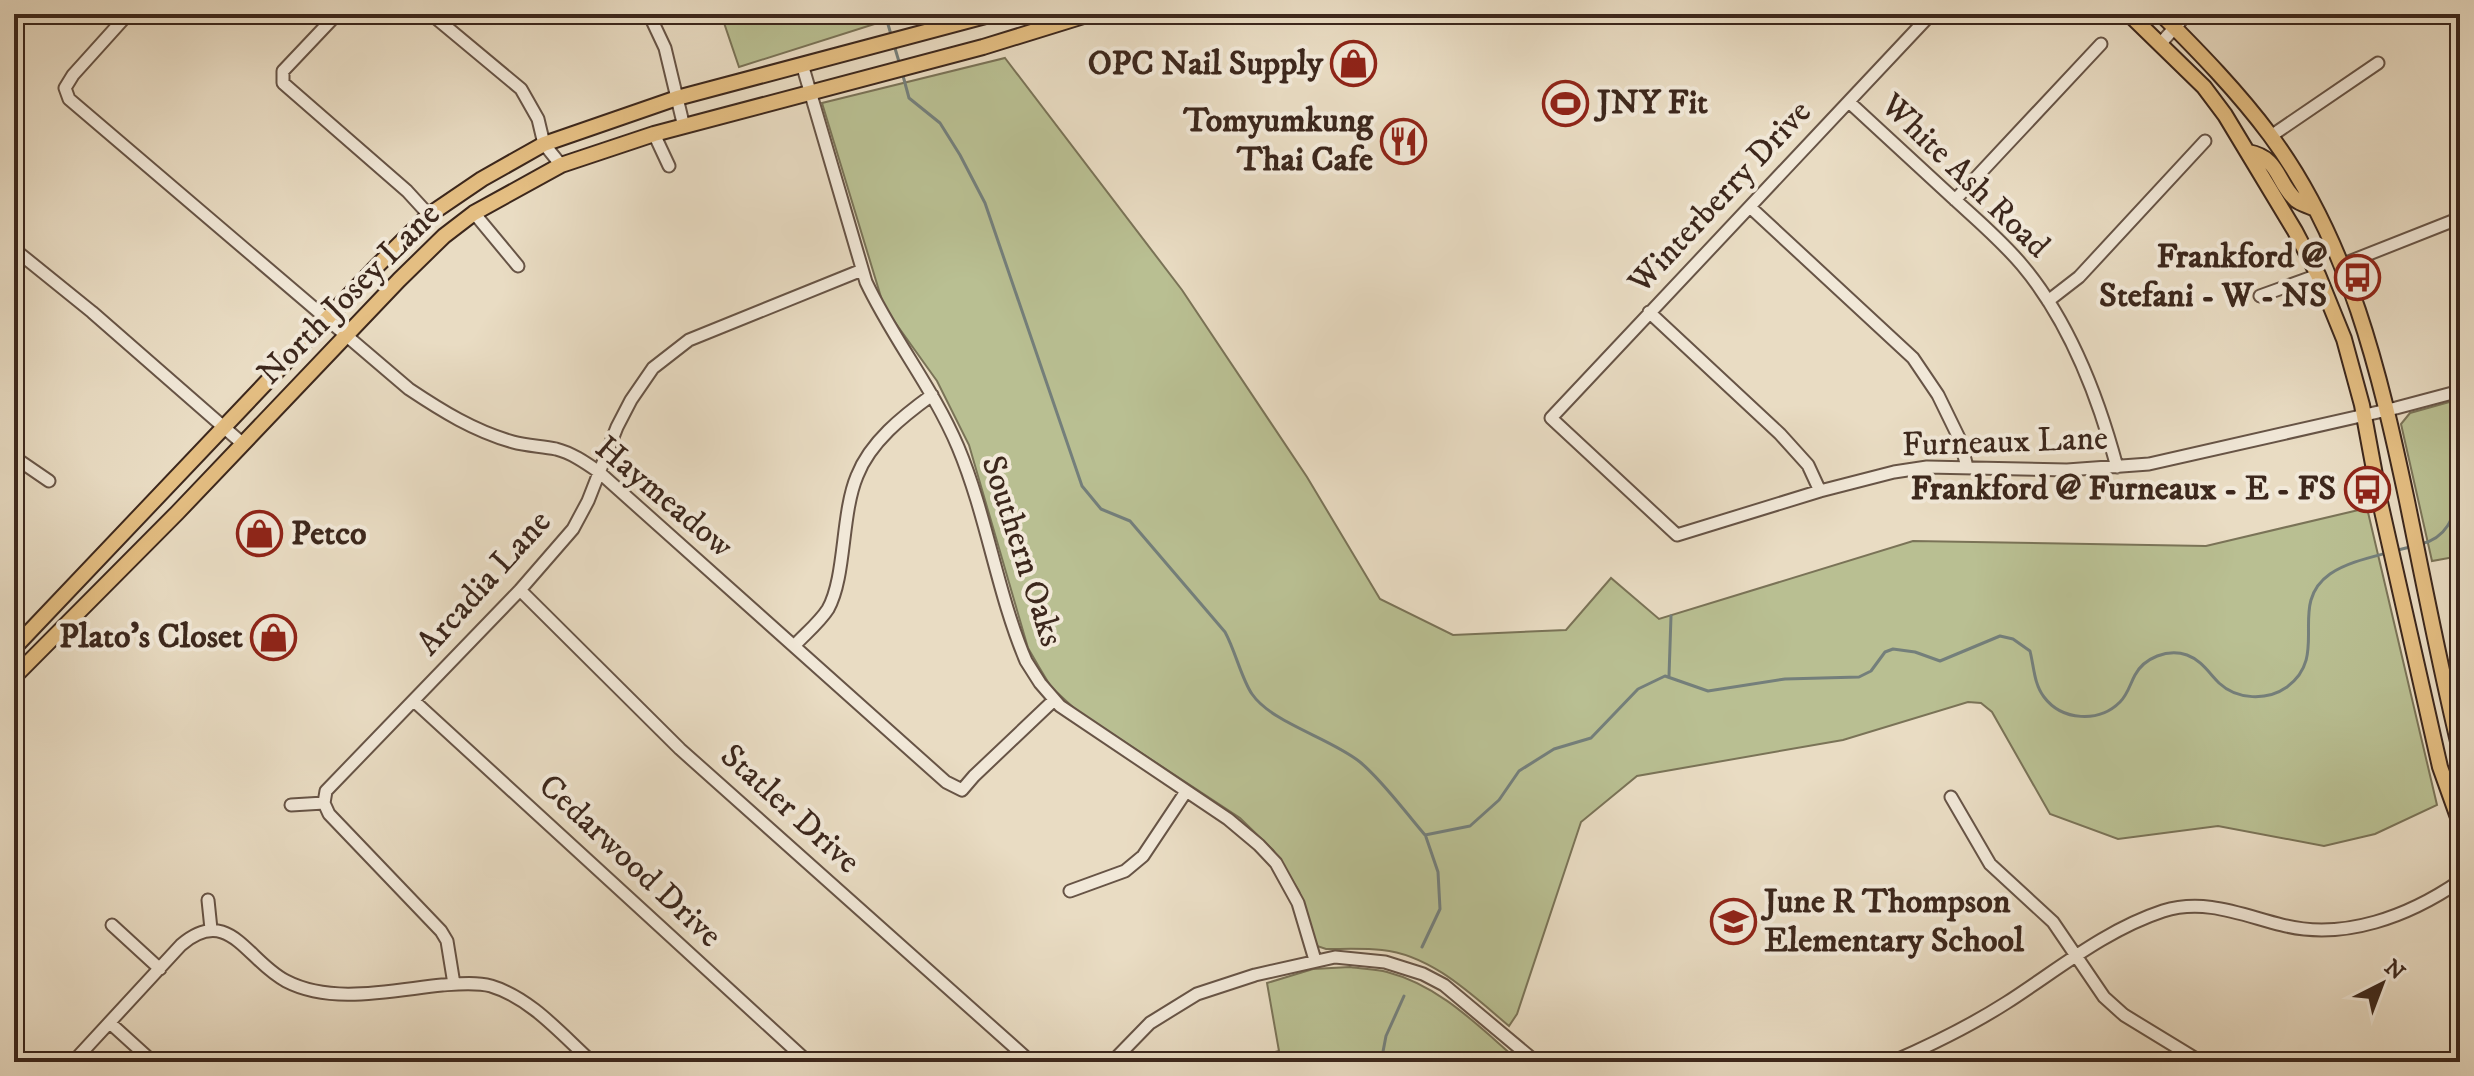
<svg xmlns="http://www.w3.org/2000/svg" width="2474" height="1076" font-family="'IM FELL DW Pica',serif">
<rect width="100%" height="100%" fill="#e9dcc3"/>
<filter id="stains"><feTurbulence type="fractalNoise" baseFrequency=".0025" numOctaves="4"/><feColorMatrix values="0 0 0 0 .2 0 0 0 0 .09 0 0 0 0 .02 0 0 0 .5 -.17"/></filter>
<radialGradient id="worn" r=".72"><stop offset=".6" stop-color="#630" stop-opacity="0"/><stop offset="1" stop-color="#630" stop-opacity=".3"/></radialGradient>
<path fill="#b9bf92" stroke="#7a7357" stroke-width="2" d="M721,14H906L739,67Z
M1005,58L1182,290L1307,477L1380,599L1453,635L1566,630L1611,578L1659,619L1913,541L2206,546L2367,508L2437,805L2375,834L2324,846L2218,826L2118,839L2050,814L1992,712L1981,703L1968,702L1843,740L1637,776L1581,822L1517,1014L1509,1026C1473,996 1432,955 1382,950C1364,948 1344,949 1326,949L1317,946L1299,891L1273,850L1240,818L1076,710L1051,687L1039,667L1028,648L969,445L937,381L884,307L822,103Z
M2460,399V556L2432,561L2401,424L2410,413Z
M1350,967C1362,969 1375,969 1387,972C1441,986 1479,1027 1520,1062H1237L1279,1051L1267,983L1313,969Z"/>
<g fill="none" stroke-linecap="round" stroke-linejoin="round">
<path stroke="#747f7b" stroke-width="3" d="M885,14L892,38
M894,45L900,65
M902,72L909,98L940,123L960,155L985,203L1082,486L1101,509L1130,521L1225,632C1235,650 1242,680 1252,694C1272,723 1330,738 1360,762C1383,781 1405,812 1425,835L1470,826L1499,800L1519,771L1554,749L1591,738L1638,689L1665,676L1708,691L1785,679L1859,677L1871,671L1885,652L1893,649L1915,652L1940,661L2000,636L2013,639L2030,651C2034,667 2034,684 2044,697C2062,721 2099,723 2120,702C2128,694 2130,684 2135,675C2144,658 2168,648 2187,655C2201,660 2209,673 2219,683C2237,700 2267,701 2287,687C2331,655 2286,605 2330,574C2346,563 2368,558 2387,553
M2421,544C2447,538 2453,518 2460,494
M2394,551L2410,547
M1669,676L1671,616
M1422,947L1440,909L1438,872L1426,837
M1381,1062L1386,1036L1404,996"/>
<defs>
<path id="minor" d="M128,14L73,75L65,88L69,99L409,389C442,411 474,431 513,442C527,446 542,446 556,449C572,453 586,463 599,472L946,782L962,790L974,776L1053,701
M337,14L283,71V83L407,191L429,215
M431,14L521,89L538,119L544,144L561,165
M649,14L665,48L684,127
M1931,14L1551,418L1677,535L1820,491L1894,472L1927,467L2067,470L2149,464L2396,408L2460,391
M2160,44L2187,14
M802,64L866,282C893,339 933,388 958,447C987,516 997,593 1026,661L1040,683L1060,706L1228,819L1259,845L1276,863L1298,903L1315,960
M1849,102C1883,133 1917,165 1952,197C1976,219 2001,240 2022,265C2070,322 2098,396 2117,467
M654,134L669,166
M2271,136L2378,63
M1955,200L2101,44
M1750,207L1913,358L1938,395L1960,440L1967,467
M474,213L518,266
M14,249L92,312L243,444
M2341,265L2460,218
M2260,296L2318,275
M2048,301L2079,277L2205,141
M1649,312L1780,434L1808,465L1820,491
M14,457L49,481
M520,590L680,749L1031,1062
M794,646C805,634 819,623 828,609C846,577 841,514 857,476C870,442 903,416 932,395
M414,701L808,1062
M1951,797L1990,864L2053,922L2104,997L2124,1015L2201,1062
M291,805L324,803
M1070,891L1125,871L1143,856L1185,793
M208,900L211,929
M112,925L160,969
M454,984L447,941L441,931L329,814L324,803L326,791L520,590L573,529L588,501L617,427L631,400L653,368L689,340L862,270
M110,1023L153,1062
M73,1062L181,945C229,904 247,961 286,981C332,1005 393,990 442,985C457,984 476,982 491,986C531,998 562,1035 592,1062
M1112,1062L1150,1023L1197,994L1255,975L1335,957L1385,962L1423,974L1444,985L1536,1062
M1892,1062C1931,1045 1970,1026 2006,1003C2056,971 2105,930 2163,911C2205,898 2242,915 2282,925C2344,941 2409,916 2460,881"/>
<path id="major" d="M2129,14L2204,87L2225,115L2295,231L2318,275L2344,339L2362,405L2380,502L2440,767L2460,823
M2161,14C2199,52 2238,92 2270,135C2349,241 2380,374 2407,501C2424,584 2440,667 2460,750
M2248,152C2280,158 2276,182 2296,200C2301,204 2307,205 2313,208
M14,648L377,266L429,215L482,179L544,144L677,98L993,14
M14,677L177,513L399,280L444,236L474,213L561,165L654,134L983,47L1090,14"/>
</defs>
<use href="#minor" stroke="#675446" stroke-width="15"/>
<use href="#major" stroke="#3c271c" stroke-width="18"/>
<use href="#minor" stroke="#f1e8d8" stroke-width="11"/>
<use href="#major" stroke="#e4be82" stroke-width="14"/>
</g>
<defs>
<symbol id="shop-ring" viewBox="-11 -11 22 22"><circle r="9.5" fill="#f1e8d8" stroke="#8f2418" stroke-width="1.5"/><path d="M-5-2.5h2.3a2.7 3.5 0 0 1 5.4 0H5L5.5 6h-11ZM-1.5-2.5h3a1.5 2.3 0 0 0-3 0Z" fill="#8f2418"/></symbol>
<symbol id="stadium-ring" viewBox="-11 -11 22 22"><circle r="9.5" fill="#f1e8d8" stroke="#8f2418" stroke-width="1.5"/><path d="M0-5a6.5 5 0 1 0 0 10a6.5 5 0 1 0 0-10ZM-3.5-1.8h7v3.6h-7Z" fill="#8f2418"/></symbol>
<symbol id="restaurant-ring" viewBox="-11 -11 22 22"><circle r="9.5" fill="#f1e8d8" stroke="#8f2418" stroke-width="1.5"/><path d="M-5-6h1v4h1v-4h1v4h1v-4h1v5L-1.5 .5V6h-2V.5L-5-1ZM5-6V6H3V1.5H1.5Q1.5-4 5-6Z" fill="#8f2418"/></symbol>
<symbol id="bus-ring" viewBox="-11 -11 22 22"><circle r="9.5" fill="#f1e8d8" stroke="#8f2418" stroke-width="1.5"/><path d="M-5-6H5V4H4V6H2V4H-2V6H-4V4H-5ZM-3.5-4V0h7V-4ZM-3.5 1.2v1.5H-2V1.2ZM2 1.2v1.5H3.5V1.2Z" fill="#8f2418"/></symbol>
<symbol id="school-ring" viewBox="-11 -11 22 22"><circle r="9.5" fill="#f1e8d8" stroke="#8f2418" stroke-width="1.5"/><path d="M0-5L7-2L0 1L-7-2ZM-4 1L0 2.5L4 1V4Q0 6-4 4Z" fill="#8f2418"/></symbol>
</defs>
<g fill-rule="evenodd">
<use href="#shop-ring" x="1328" y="38" width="51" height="51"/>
<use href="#stadium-ring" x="1540" y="78" width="51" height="51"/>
<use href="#restaurant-ring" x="1378" y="116" width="51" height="51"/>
<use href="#bus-ring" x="2332" y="252" width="51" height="51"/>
<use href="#bus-ring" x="2342" y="464" width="51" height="51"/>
<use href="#shop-ring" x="234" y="508" width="51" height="51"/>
<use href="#shop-ring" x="248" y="612" width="51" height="51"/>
<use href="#school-ring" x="1708" y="896" width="51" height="51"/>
</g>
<g text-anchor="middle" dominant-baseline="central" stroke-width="8" stroke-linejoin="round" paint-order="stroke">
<g font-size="34" font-weight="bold" fill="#3c271c" stroke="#f1e8d8" text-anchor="end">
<text x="1323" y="64">OPC Nail Supply</text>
<text x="1597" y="103" text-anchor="start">JNY Fit</text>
<text x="1373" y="121">Tomyumkung<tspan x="1373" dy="39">Thai Cafe</tspan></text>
<text x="2327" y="257">Frankford @<tspan x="2327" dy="39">Stefani - W - NS</tspan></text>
<text x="2336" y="489">Frankford @ Furneaux - E - FS</text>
<text x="291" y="534" text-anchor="start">Petco</text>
<text x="243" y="637">Plato's Closet</text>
<text x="1764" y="902" text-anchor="start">June R Thompson<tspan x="1764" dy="39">Elementary School</tspan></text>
</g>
<g font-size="34" fill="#3c271c" stroke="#f1e8d8">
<text transform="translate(1965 176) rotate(44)">White Ash Road</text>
<text transform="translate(1720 197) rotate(-47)">Winterberry Drive</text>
<text transform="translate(349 294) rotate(-45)">North Josey Lane</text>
<text transform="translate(2005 442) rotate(-2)">Furneaux Lane</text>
<text transform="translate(664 497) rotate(40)">Haymeadow</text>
<text transform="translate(1022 551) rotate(72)">Southern Oaks</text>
<text transform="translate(484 583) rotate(-48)">Arcadia Lane</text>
<text transform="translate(790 809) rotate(42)">Statler Drive</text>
<text transform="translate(630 861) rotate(43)">Cedarwood Drive</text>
</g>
</g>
<rect width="2474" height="1076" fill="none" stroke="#e9dcc3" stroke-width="48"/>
<rect x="16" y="16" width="2442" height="1044" fill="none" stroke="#3c271c" stroke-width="4"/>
<rect x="24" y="24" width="2426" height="1028" fill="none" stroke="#3c271c" stroke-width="2"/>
<g transform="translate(2382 984) rotate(42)" stroke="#f1e8d8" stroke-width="6" paint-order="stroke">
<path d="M0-6L14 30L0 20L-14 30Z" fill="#3c271c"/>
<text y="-12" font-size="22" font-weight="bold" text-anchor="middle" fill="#3c271c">N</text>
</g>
<rect width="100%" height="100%" filter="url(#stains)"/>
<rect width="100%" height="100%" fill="url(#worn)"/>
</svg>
